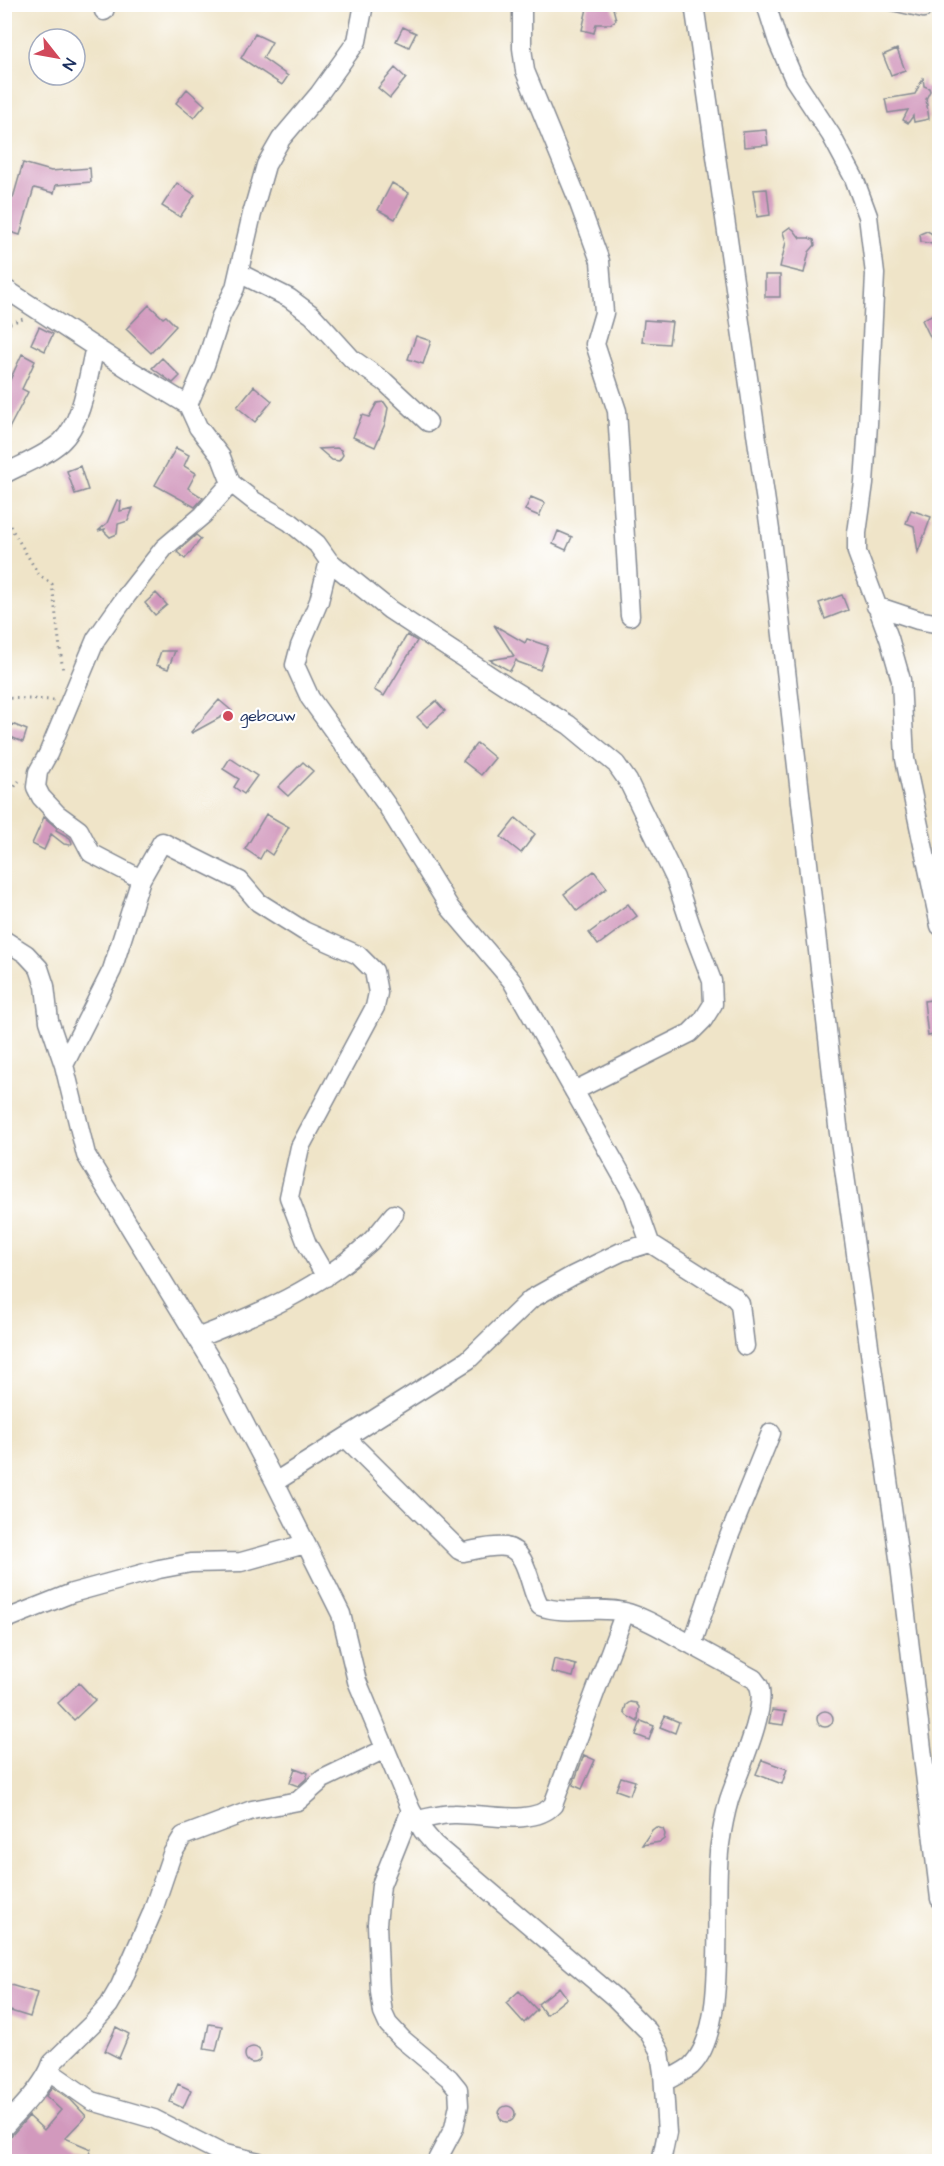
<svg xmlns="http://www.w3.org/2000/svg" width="944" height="2166" font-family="'Architects Daughter',sans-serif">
<rect width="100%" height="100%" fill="#fff"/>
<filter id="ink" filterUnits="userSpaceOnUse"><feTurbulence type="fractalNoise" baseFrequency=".0167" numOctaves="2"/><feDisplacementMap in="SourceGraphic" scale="12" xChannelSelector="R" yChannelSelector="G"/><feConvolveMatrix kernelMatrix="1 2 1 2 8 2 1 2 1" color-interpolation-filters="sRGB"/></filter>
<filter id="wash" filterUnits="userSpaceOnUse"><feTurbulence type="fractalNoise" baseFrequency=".008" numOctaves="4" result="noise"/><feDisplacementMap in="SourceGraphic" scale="24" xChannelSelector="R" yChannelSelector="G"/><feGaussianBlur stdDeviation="1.35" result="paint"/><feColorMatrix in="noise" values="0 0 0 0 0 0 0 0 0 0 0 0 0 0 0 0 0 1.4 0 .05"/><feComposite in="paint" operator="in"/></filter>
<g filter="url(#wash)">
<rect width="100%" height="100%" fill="#efe4c8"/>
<g id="blocks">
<path fill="#d299bd" d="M588,4H612L616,20L610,24H596L594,33L582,30Z
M889,4H925L932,7L931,12L928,17L923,18L888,10Z
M403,27L416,33L409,47L396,41Z
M255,34L272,42L263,58L288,76L282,85L241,58Z
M897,49L905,70L891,75L883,55Z
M395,68L406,78L390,98L378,88Z
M923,78L924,86L929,88L930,91L926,99L929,119L914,122L913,116L908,123L903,120L908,110L888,113L885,99L915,94Z
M187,89L205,105L194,118L176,103Z
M766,130L768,145L744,147L743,132Z
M23,163L51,171L90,168L91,182L56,185L54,193L34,188L20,235L7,231L8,224H4V197L13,198Z
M177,183L195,195L180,217L162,206Z
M392,183L409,193L395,219L378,210Z
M767,189L770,215L757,217L753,190Z
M790,227L794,230L800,238H809L814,240L815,245L809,252L804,273L780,267L786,242L783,232Z
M927,231L931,233L939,245L921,242L920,234Z
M765,275H780V297H765Z
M149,305L163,318L166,316L176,326L151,353L126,329Z
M935,313L939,323V355L922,320Z
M644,320L672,322L669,344L642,342Z
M39,327L53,334L45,351L31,344Z
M416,336L431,341L423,364L408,359Z
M22,354L35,361L22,389L28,392L4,438V393Z
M162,358L180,376L173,383L152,368Z
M254,386L272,401L255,422L237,407Z
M384,402L388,408L385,424L375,447L353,437L362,415L369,417L377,403Z
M176,448L189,455L184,466L196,473L188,488L203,498L195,507L155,485Z
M337,448L341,450L343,455L339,461L332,460L319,449Z
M80,466L88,490L75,494L67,471Z
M531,497L545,503L539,516L525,510Z
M117,500L121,501L120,511L133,508L128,521L118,524L117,534L110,537L104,531L105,529L98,531L107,523Z
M911,510L931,517L918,552L914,526L906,523Z
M558,531L572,537L566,550L553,544Z
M196,535L201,539L185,559L177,552Z
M156,593L167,605L155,615L145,603Z
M842,595L848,610L825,619L819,603Z
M494,625L525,643L527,639L548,646L540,670L518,662L516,660L510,671L490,660L514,656Z
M407,635L417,641L384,696L374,690Z
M161,651H175L168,669L156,665Z
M219,700L232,711L192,733L191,732Z
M436,701L445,711L427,727L417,717Z
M12,724L27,730L23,742L8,736Z
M477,743L495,758L481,775L463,761Z
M230,758L257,776L244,794L234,787L239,779L223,769Z
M303,762L313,771L288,796L278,787Z
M266,814L289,827L272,855L265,850L260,859L245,849Z
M44,817L57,828L56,830L70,838L72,843L70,845L64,844L51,834L44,850L32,844Z
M516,818L535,834L521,853L501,837Z
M594,871L607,888L577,911L564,894Z
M628,904L637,916L598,945L589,933Z
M939,999V1034L928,1036L924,1001Z
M554,1659L576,1665L573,1677L551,1672Z
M79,1683L95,1700L74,1720L58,1703Z
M630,1702L636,1703L639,1707L638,1722L627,1716L624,1712L626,1705Z
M772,1710L786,1712L783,1725L769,1723Z
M817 1719a8 8 0 1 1 16 0a8 8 0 1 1-16 0Z
M665,1716L679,1722L675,1733L660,1727Z
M641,1721L654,1726L649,1740L636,1735Z
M584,1755L595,1760L582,1789L573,1785Z
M762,1760L787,1769L782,1784L756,1774Z
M295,1768L308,1773L306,1779L298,1786L290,1783Z
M621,1777L635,1781L630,1795L616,1790Z
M656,1827L663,1829L665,1834L664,1839L660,1842L642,1845L652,1830Z
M4,1983L37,1993L30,2017L4,2009Z
M559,1987L567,1998L546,2015L538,2004Z
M519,1991L537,2010L524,2023L506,2003Z
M209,2024L222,2026L216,2051L204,2049Z
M116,2027L129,2034L119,2058L105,2051Z
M245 2055a8 8 0 1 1 16 0a8 8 0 1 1-16 0Z
M178,2084L191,2090L183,2108L170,2102Z
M52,2087L71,2100L86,2116L65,2138L91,2149L86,2162H13L4,2154L6,2138L12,2135L29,2116L44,2130L61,2110L46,2096Z
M499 2114a8 8 0 1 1 16 0a8 8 0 1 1-16 0Z"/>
</g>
</g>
<g filter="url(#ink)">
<use href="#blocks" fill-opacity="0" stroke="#858a93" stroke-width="1.5"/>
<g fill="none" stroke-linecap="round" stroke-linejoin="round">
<defs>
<path id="minor" d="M364,4L357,41L319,94L281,139L266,165L252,214L235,288L221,316L205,365L188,405L198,427L221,457L231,483L254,501L290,522L317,544L329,561L319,601L300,646L295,665L310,698L386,804L450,908L512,981L633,1195L650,1243L733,1296L740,1304L745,1346
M522,4V48L525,71L576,195L600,261L604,313L595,344L617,411L630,616
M694,4L770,530L838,1126L900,1565L940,1899
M766,4L778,42L794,79L831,135L854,178L868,216L875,274L868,424L864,483L857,533V552L889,638L901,680L905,759L940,926
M104,11L106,4
M239,273L289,298L312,315L352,359L385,382L428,422
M4,288L130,370L188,405
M4,474C23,464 45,456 61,442C83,422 88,375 95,347
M329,561L390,610L509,688L569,725L616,764L628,781L675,878L691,926L712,981L713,1004L703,1020L690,1033L574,1091
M876,606L918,620L940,624
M141,879L162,842L240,881L258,902L304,931L358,955L374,971L378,993L375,1007L300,1147L289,1197L307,1244L326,1277
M4,940L26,954L39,968L45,986L49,1021L64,1065L86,1155L215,1367L275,1482L341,1614L357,1681L411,1810L423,1831L434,1844L614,1997L648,2031L660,2052L663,2073L667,2133L661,2162
M64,1065L112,970L141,879L91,853L79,830L57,814L41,797L36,787L38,772L48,754L96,639L127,595L164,548L203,515L231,483
M197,1338C259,1314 320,1288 370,1242C379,1234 386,1223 394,1214
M346,1438L459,1550L463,1552C476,1550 492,1545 506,1547C529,1551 529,1590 540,1606C566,1616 597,1605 624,1612C646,1617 672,1635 692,1645
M275,1482L468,1360L531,1299L572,1276L621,1252L650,1243
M4,1620L72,1593L159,1569L191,1563L241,1562L305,1544
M411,1810L381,1885L377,1924L380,1992L383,2013L388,2024L402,2039L449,2078L458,2089L459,2105L454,2128L436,2162
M417,1820C429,1818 441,1814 454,1814C481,1813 534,1827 553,1805L625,1612
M49,2071L92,2101L154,2119L221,2153L259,2162
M664,2082C672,2077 684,2072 691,2066C731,2027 711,1900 720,1844C722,1830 725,1814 729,1800C737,1775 768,1709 759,1686C759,1685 755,1681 754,1679L692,1645L726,1544L771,1433
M4,2127C20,2109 45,2085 52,2063L93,2023L109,2005L120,1986L152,1913L172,1854L183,1836L252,1810L298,1801L323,1779L385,1749"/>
</defs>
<use href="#minor" stroke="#858a93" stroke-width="21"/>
<path stroke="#858a93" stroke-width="3" stroke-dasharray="1.5 4.5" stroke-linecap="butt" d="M4,325L23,319
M4,516L39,575L52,584L63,672
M4,698L54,700
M4,801L19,781"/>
<use href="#minor" stroke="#fff" stroke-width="18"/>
</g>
</g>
<circle fill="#d1495b" stroke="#fff" stroke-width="2" cx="228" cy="716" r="6"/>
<g text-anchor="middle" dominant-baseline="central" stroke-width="4.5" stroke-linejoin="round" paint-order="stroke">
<g font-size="16" fill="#1b2f5e" stroke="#fff" text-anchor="start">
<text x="240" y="716">gebouw</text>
</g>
</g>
<rect width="944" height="2166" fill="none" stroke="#fff" stroke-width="24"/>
<g transform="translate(57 57) rotate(121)"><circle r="28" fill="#ffffff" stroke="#a4acbf" stroke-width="1.5"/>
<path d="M0-4.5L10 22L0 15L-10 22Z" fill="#d1495b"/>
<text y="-9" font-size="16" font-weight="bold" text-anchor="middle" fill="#1b2f5e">N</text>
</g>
</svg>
